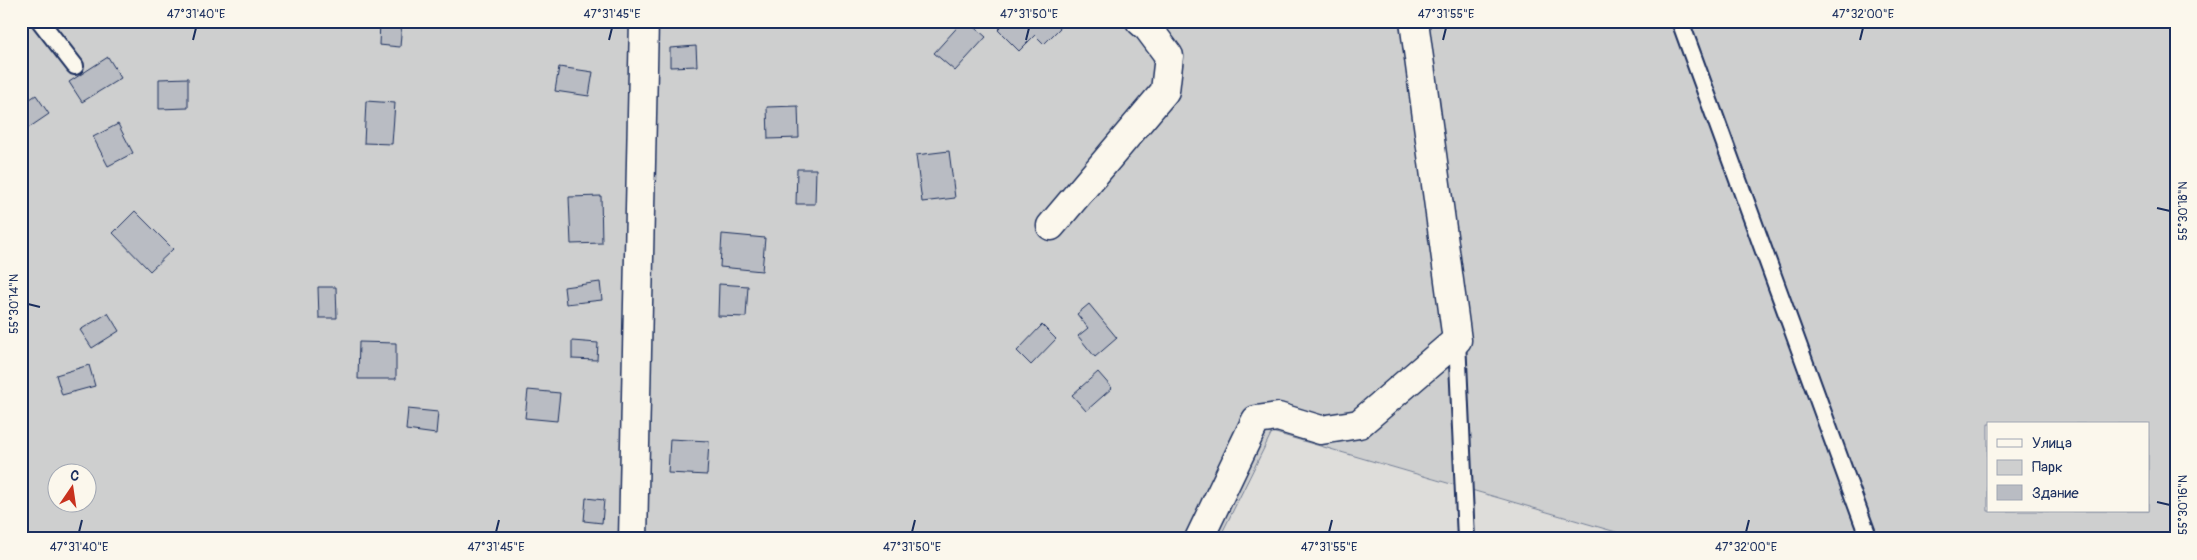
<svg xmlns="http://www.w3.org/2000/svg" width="2197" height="560" font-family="Pangolin,sans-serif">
<rect width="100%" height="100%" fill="#eeebe4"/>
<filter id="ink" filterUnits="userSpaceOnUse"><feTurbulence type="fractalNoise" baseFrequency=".02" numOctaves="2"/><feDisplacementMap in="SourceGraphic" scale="10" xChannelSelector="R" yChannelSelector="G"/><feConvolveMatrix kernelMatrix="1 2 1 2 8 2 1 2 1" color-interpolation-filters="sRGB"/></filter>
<g filter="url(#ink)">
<path fill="#deddda" d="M1271,432L1640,539H1219Z"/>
<path fill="#cecfcf" stroke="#747f96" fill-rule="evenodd" d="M21,21H2176V539H1640L1272,432L1219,539H21ZM1988,424H2148V511H1988ZM58,472H88V502H58Z"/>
<path fill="#b9bcc3" stroke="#1b2f5e" d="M380,21H402L400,47L379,45Z
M963,21H968L986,37L955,71L934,53Z
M1007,21H1057L1062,26L1044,44L1035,35L1019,51L998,30Z
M696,46L697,66L670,67V48Z
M108,57L121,78L82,102L69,82Z
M559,67L593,72L589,96L555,91Z
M188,78V108L159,109V79Z
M36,95L49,114L21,133V105Z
M366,101L395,103L392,144L364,143Z
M798,106L799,138L768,139L767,107Z
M118,124L133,153L108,166L93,137Z
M949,151L955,198L922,202L916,155Z
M797,169H816L815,204H796Z
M601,196L602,243L571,244L569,197Z
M135,211L173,249L150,271L113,233Z
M722,234L765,238L762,271L720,267Z
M600,282L602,300L566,304L564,287Z
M719,284L748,286L746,317L718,316Z
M318,287H336L337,318H319Z
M1089,304L1117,338L1095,357L1078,336L1088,328L1077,314Z
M108,313L119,331L92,348L80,330Z
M1042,325L1056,339L1031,365L1017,351Z
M572,341L598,343L597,360L572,359Z
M359,342L396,343V379H358Z
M89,365L95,386L62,395L56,375Z
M1098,372L1112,388L1086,411L1072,395Z
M528,390L560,393L557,421L525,418Z
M408,409L438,412L436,434L406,430Z
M670,439L709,441L707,475L668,473Z
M586,498L604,500L602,523L584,521Z"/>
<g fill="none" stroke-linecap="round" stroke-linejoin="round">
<defs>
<path id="lane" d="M40,21L75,66
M1680,21L1869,539
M1457,340L1466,539"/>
<path id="street" d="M1051,226L1165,91L1169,56L1148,28L1140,21
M633,539L644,21
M1199,539L1256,420L1278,417L1321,430L1359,424L1457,340L1414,21"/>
</defs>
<use href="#lane" stroke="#1b2f5e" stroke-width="20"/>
<use href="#street" stroke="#1b2f5e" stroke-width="31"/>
<use href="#lane" stroke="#fbf7ec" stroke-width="16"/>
<use href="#street" stroke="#fbf7ec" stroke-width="28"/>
</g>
</g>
<path fill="none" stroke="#1b2f5e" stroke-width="2" d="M193,40L196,28M609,40L612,28M1026,40L1029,28M1443,40L1446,28M1860,40L1863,28M2157,208L2170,211M28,304L40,307M2157,502L2170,505M79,532L82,520M496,532L499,520M912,532L915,520M1329,532L1332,520M1746,532L1749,520"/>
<rect width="2197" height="560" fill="none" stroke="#fbf7ec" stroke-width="55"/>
<rect x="1987" y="422" width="162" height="90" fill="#fbf7ec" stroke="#a1a7b3"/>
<rect x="1997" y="439" width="25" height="8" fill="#fbf7ec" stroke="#a1a7b3"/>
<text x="2032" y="448" font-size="15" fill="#1b2f5e">Улица</text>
<rect x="1997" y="460" width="25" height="15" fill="#cecfcf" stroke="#a1a7b3"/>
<text x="2032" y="472" font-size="15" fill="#1b2f5e">Парк</text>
<rect x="1997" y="485" width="25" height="15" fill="#b9bcc3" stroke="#a1a7b3"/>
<text x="2032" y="498" font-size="15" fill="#1b2f5e">Здание</text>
<g transform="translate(72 488) rotate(13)"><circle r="24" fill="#fbf7ec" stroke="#a1a7b3"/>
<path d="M0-4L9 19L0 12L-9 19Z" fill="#c8321e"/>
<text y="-8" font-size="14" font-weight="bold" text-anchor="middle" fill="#1b2f5e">С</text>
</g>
<rect x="28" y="28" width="2142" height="504" fill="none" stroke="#1b2f5e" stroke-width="2"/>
<g font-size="12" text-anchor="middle" fill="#1b2f5e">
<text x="196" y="18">47°31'40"E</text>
<text x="612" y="18">47°31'45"E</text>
<text x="1029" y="18">47°31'50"E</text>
<text x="1446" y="18">47°31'55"E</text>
<text x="1863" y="18">47°32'00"E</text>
<text transform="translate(2183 211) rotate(-90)" y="4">55°30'18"N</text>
<text transform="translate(14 304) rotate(-90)" y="4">55°30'14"N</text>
<text transform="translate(2183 505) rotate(-90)" y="4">55°30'16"N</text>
<text x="79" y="551">47°31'40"E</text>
<text x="496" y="551">47°31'45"E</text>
<text x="912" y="551">47°31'50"E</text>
<text x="1329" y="551">47°31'55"E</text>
<text x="1746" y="551">47°32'00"E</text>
</g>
</svg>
